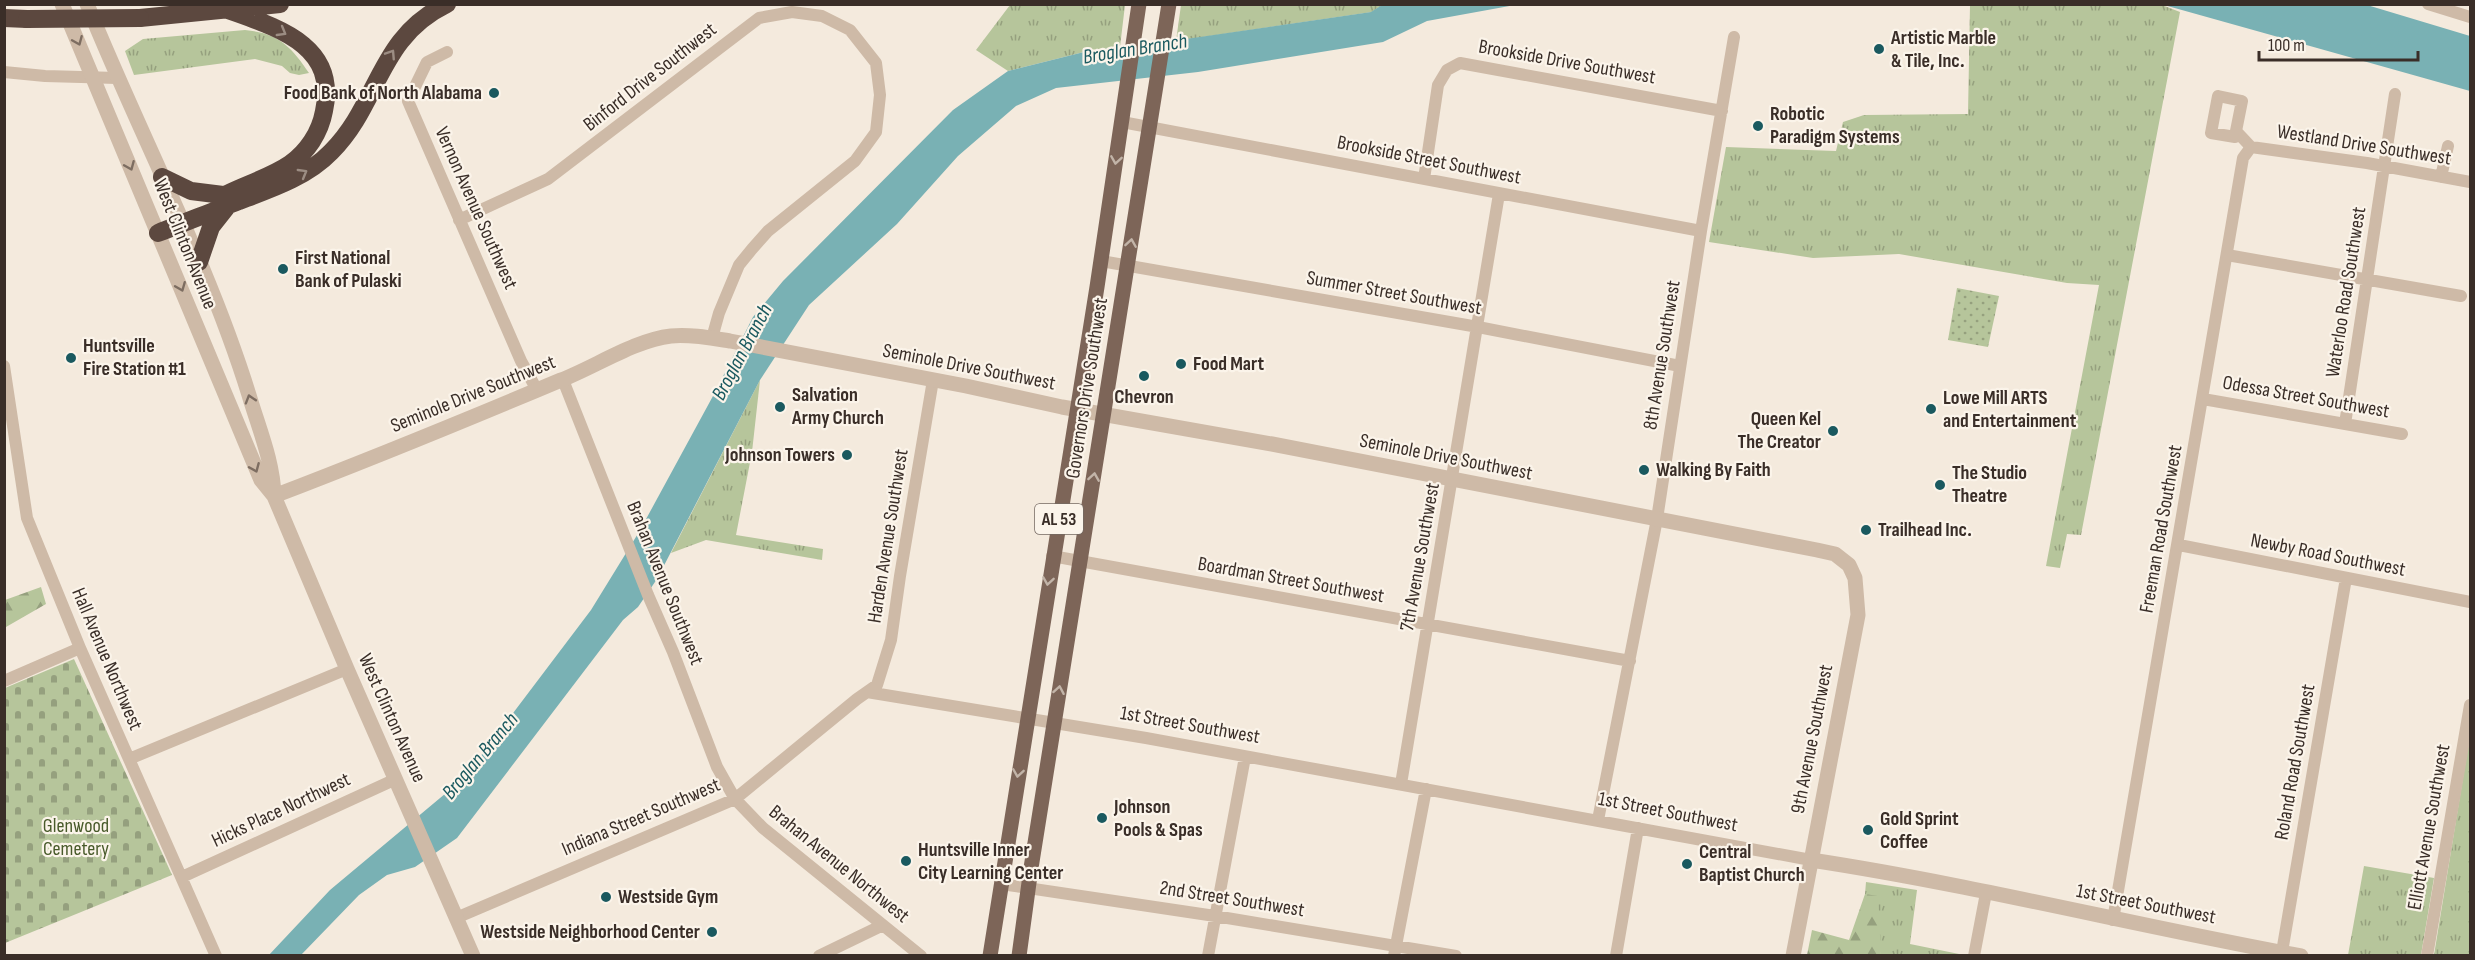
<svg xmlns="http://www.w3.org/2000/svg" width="2475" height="960" font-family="'Sofia Sans Condensed',sans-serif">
<defs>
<pattern id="grass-tufts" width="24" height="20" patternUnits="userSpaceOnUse" patternTransform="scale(1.5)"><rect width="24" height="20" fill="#b6c59b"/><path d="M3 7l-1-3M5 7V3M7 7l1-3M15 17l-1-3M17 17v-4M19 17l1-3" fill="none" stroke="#95a07e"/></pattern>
<pattern id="forest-firs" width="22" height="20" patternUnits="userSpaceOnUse" patternTransform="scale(1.5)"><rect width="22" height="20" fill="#b6c59b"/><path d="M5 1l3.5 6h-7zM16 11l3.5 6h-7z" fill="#95a07e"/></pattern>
<pattern id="cemetery-stones" width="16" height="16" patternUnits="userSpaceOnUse" patternTransform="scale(1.5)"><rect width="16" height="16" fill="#b6c59b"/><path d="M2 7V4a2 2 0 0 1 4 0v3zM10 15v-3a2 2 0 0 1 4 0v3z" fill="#95a07e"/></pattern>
<pattern id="park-dots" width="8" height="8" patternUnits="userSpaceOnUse" patternTransform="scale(1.5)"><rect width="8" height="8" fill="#b6c59b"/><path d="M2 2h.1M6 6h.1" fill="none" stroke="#95a07e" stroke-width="1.8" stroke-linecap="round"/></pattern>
</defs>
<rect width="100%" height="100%" fill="#f4eadd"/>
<path fill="url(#grass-tufts)" d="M1010,5H1125L1120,47L1088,51L1008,71L976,50Z
M1181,5H1382L1372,12L1176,41Z
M2162,5L2180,12L2081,535L2067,534L2060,568L2046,566L2099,285L2067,283L1899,254L1813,258L1709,242L1726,147L1836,151L1843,122L1864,115L1968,114L1970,5Z
M245,30C278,33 291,46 309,73L299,75L290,73L282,66L255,59L134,75L125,51L143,39Z
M760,380L752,452L736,535L823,549L822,560L706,540L671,553Z
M2470,735V955H2434Z
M2364,866L2434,878L2421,955H2348Z
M1866,882L1917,890L1910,944L1964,955H1881L1865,894Z"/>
<path fill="url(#forest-firs)" d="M41,587L46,604L6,627L5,657V600Z
M1865,894L1878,896L1881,955H1807L1812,930L1849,940Z"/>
<path fill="url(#cemetery-stones)" d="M74,659L172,875L5,943V688Z"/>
<path fill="url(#park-dots)" d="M1957,288L1999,296L1988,347L1948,340Z"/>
<path fill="#79b1b4" d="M1382,5H1515L1427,21L1383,42L1198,72L1056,88L1016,106L958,156L897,224L809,305L760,380L657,579L638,607L623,620L457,838L415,867L387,875L359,895L301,955L268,956L330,890L464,778L591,610L639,532L713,396L753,317L783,281L953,110L1008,71L1088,51L1186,39L1371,12Z
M2164,5H2367L2470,36V91Z"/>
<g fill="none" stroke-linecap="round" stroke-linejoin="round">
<path stroke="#cebaa7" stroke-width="12" d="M2428,4L2470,17
M447,52L427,62L408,101L521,361L537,390
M4,72L45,76L117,78
M1122,122L1701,231
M2236,131L2235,137L2211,133L2218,96L2242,101L2236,131L2251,147
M2251,147L2367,163L2470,182
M2441,177L2448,146
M1424,179L1438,85L1447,70L1460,63L1722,111
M459,220L548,179L759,18L792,12L822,16L850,30L876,63L880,95L876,132L855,161L768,231L752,249L739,265L719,313L712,338
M2227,255L2461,296
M1101,261L1478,327L1680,366
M4,366L27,518L80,648L216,956
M563,380L648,595L673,652L717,767L735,799L763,828L921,956
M2203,399L2402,434
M2345,424L2395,94
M2179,545L2470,602
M1052,556L1630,661
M4,681L80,648
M867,692L1146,738L1811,860
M129,759L347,669
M1401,784L1499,194
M1598,820L1657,519L1701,231L1734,37
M182,877L396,779
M1001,884L1215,916L1456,956
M456,918L735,799L857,699L877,685L891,640L900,576L933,380
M2113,920L2243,158L2251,147
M2282,952L2346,578
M819,956L883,925
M1208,956L1245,757
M1394,956L1426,789
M1616,956L1638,828
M1974,956L1986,893
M2427,956L2470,705"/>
<path stroke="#cebaa7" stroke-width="15" d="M62,4L261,480L274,496L347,669L473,956
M87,4C140,135 207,260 249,395C259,429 273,461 274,496
M274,496C371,459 466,420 561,380C595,367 635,340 671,336C690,334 711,338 730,341L966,386L1062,407L1272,444L1817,550L1835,554L1849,565L1855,578L1858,615L1793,956
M1811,860C1975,885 2137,926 2301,956"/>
<path stroke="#7d6558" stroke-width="15" d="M990,956L1097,287L1139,4
M1019,956L1031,868L1169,4"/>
<path stroke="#5c483f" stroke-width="18" d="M4,18L27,19
M140,18L280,4
M162,177L191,191L223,195
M227,194C247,184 271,177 290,164C307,152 320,133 324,111C338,45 278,28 228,10
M158,233C185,222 212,212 239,201C271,189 307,177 331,152C380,103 377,38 447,4
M199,262L211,227L226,208"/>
<path stroke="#5c483f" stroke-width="18" d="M27,19L140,18"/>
</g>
<defs><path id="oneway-chevron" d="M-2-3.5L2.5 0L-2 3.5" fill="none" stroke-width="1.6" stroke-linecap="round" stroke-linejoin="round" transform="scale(1.5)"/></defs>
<g stroke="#9c8d83">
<use href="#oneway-chevron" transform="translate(282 32) rotate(30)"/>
<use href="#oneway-chevron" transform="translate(391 54) rotate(-57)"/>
<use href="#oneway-chevron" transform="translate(303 173) rotate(-30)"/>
</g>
<g stroke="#7d6d61">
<use href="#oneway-chevron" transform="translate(78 41) rotate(67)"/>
<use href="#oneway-chevron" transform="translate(130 166) rotate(67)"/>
<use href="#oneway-chevron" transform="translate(181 287) rotate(68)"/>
<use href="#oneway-chevron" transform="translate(250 399) rotate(-107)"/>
<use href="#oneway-chevron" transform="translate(255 468) rotate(67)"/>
</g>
<g stroke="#c2b4a8">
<use href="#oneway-chevron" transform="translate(1116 160) rotate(99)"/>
<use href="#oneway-chevron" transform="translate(1131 243) rotate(-81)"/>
<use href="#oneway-chevron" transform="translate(1094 477) rotate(-81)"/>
<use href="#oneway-chevron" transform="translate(1048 581) rotate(99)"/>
<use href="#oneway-chevron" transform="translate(1059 690) rotate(-80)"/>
<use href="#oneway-chevron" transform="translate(1018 773) rotate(99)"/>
</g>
<g fill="#1a595f" stroke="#fbf4ea" stroke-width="2">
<circle cx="1879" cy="49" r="6"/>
<circle cx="494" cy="93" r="6"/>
<circle cx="1758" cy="126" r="6"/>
<circle cx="283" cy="269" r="6"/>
<circle cx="71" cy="358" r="6"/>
<circle cx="1181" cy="364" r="6"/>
<circle cx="1144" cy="376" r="6"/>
<circle cx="780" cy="407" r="6"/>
<circle cx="1931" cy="409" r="6"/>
<circle cx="1833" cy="431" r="6"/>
<circle cx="847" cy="455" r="6"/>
<circle cx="1644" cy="470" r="6"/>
<circle cx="1940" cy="485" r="6"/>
<circle cx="1866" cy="530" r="6"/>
<circle cx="1102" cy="818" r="6"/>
<circle cx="1868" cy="830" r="6"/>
<circle cx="906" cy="861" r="6"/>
<circle cx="1687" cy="864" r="6"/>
<circle cx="606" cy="897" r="6"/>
<circle cx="712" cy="932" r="6"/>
</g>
<g text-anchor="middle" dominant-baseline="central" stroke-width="4.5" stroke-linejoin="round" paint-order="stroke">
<rect fill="#fbf4ea" stroke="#746962" stroke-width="1.5" x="1035" y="504" width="48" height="30" rx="4.5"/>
<g font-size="18" font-weight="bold" fill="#3a2e28">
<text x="1059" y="519">AL 53</text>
</g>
<g font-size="20" font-weight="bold" fill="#3a2e28" stroke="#fbf4ea" text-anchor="start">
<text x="1891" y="38">Artistic Marble<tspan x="1891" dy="23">&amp; Tile, Inc.</tspan></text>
<text x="482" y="93" text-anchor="end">Food Bank of North Alabama</text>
<text x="1770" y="114">Robotic<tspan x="1770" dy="23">Paradigm Systems</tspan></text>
<text x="295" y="258">First National<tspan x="295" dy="23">Bank of Pulaski</tspan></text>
<text x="83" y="346">Huntsville<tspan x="83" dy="23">Fire Station #1</tspan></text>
<text x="1193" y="364">Food Mart</text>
<text x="792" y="395">Salvation<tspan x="792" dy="23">Army Church</tspan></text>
<text x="1144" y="397" text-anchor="middle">Chevron</text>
<text x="1943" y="398">Lowe Mill ARTS<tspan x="1943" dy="23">and Entertainment</tspan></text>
<text x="1821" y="419" text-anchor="end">Queen Kel<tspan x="1821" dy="23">The Creator</tspan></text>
<text x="835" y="455" text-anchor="end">Johnson Towers</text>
<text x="1656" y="470">Walking By Faith</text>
<text x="1952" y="473">The Studio<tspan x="1952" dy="23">Theatre</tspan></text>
<text x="1878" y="530">Trailhead Inc.</text>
<text x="1114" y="807">Johnson<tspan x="1114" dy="23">Pools &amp; Spas</tspan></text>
<text x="1880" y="819">Gold Sprint<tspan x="1880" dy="23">Coffee</tspan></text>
<text x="918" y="850">Huntsville Inner<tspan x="918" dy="23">City Learning Center</tspan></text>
<text x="1699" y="852">Central<tspan x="1699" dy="23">Baptist Church</tspan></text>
<text x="618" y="897">Westside Gym</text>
<text x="700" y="932" text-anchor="end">Westside Neighborhood Center</text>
</g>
<g font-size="20" fill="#3a2e28" stroke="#fbf4ea">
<text transform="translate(1567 62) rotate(10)">Brookside Drive Southwest</text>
<text transform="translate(650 77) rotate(-38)">Binford Drive Southwest</text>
<text transform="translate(2364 145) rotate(9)">Westland Drive Southwest</text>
<text transform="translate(1429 160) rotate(11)">Brookside Street Southwest</text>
<text transform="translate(476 208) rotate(66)">Vernon Avenue Southwest</text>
<text transform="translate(185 244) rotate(68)">West Clinton Avenue</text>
<text transform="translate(2346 292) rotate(-81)">Waterloo Road Southwest</text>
<text transform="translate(1394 293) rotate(10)">Summer Street Southwest</text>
<text transform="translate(1662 355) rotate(-81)">8th Avenue Southwest</text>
<text transform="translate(969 367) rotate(11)">Seminole Drive Southwest</text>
<text transform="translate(1087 388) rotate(-81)">Governors Drive Southwest</text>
<text transform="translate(473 394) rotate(-22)">Seminole Drive Southwest</text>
<text transform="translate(2306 397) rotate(10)">Odessa Street Southwest</text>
<text transform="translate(1446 457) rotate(11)">Seminole Drive Southwest</text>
<text transform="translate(2161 529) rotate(-80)">Freeman Road Southwest</text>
<text transform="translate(888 536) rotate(-81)">Harden Avenue Southwest</text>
<text transform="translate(2328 555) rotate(11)">Newby Road Southwest</text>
<text transform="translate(1420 557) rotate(-80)">7th Avenue Southwest</text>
<text transform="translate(1291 580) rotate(10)">Boardman Street Southwest</text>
<text transform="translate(665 583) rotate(68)">Brahan Avenue Southwest</text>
<text transform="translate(107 659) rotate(67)">Hall Avenue Northwest</text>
<text transform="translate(392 718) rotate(66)">West Clinton Avenue</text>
<text transform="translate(1190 725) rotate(10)">1st Street Southwest</text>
<text transform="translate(1812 739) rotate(-79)">9th Avenue Southwest</text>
<text transform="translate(2295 762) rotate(-80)">Roland Road Southwest</text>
<text transform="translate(281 810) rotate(-25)">Hicks Place Northwest</text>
<text transform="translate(1668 812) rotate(11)">1st Street Southwest</text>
<text transform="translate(641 817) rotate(-23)">Indiana Street Southwest</text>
<text transform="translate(2429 827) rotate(-80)">Elliott Avenue Southwest</text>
<text transform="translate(839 864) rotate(39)">Brahan Avenue Northwest</text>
<text transform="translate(1232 899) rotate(9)">2nd Street Southwest</text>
<text transform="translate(2146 904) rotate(11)">1st Street Southwest</text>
</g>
<g font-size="20" fill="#485a2a" stroke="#fbf4ea">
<text x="76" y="826">Glenwood<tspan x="76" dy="23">Cemetery</tspan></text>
</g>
<g font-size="21" font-style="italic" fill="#1a595f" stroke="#fbf4ea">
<text transform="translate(1135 49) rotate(-9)">Broglan Branch</text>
<text transform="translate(742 352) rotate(-62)">Broglan Branch</text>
<text transform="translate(480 756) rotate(-50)">Broglan Branch</text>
</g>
</g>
<rect width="2475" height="960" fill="none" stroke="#3a2e28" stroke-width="12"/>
<path d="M2259 51v9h159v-9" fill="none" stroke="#3a2e28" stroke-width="3"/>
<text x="2268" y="51" font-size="18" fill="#3a2e28" stroke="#fbf4ea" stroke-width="4.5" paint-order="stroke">100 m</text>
</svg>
